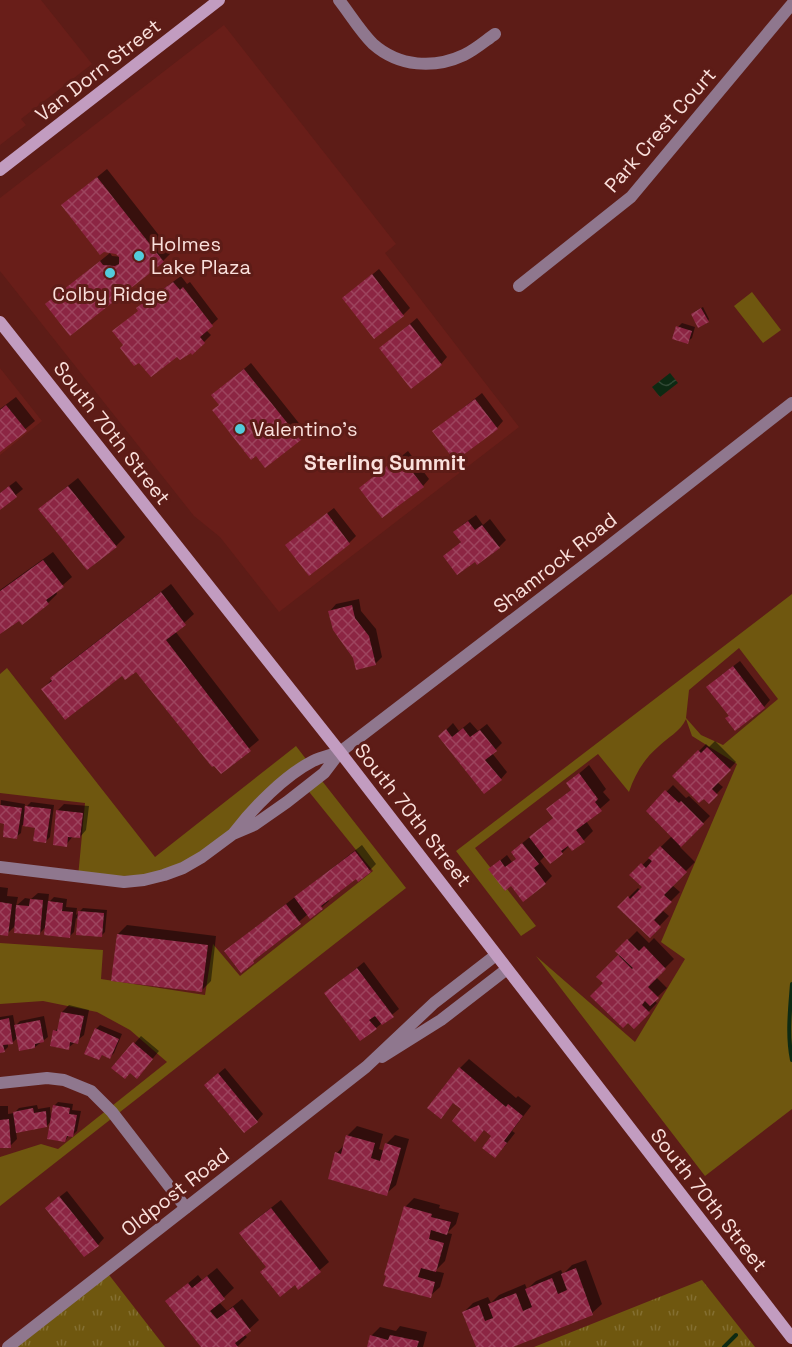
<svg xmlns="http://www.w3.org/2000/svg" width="792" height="1347" font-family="'Space Grotesk',sans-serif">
<defs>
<pattern id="grass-tufts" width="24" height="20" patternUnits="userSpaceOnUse" patternTransform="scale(1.5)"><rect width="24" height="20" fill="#6f570f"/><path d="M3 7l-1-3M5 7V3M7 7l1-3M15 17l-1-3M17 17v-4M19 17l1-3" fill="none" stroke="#846f31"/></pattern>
<pattern id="water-waves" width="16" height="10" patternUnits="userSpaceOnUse" patternTransform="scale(1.5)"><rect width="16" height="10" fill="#0d2a13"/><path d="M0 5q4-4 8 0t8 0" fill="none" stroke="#314935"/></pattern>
<pattern id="building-cross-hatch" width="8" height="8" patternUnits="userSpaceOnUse" patternTransform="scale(1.5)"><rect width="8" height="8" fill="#8c2543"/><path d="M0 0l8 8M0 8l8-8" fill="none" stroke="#9d445e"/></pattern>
</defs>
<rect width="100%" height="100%" fill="#5d1c17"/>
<path fill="#691e19" d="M0,0H41L92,64L21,119L26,125L0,145Z
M224,25L396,244L385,253L519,427L279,612L220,537L194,516L0,271V198Z
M0,368L42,421L0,455Z"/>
<path fill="url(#grass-tufts)" d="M106,1271L165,1347H8Z
M702,1280L755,1347H534Z"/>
<path fill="#6f570f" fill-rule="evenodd" d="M752,292L781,330L763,343L734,306Z
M792,594V1109L705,1176L536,956L635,1042L685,959L661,942L737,764L692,736L686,719C681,731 667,738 658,747C644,759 635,774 629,792L598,754L475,848L536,926L521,936L456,851ZM739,648L778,699L723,745L701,735L686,718L689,690Z
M7,668L155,857L296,746L309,763L233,834L164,875L78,877L85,803L0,793V674Z
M319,777L406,888L0,1206V1157L41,1144L58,1149L167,1062L130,1030L97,1012L43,1001L0,1004V943L103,950L101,979L205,995L213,944L240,976L373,871L306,788Z"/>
<path fill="url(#water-waves)" d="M670,373L678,383L660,397L652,387Z"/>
<path fill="#0007" d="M107,169L172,252L163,261L47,304L110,253L112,256L122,257L63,205Z
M379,269L410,308L403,315L344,298Z
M181,276L187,284L190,282L218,319L206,330L211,335L198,348L140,310L145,302Z
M703,307L709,319L708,321L694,312Z
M417,318L447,357L441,364L381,348Z
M682,323L695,327L692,338L687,342L678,327Z
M251,363L306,432L300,439L213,395Z
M482,393L503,421L497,428L434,431Z
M16,397L35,421L0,450V409Z
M408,451L429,479L423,486L361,488Z
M78,478L125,537L116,546L50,500Z
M16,481L23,489L0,508V493Z
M334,508L356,536L349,543L294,539Z
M476,515L483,525L490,519L506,540L499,547L475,560L445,556L462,541V525Z
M53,552L72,577L56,591L57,594L48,603L0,630V590Z
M171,584L194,614L175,631L259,740L221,772L136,669L122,674L43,689L61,669Z
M359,599L361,611L376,629L382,657L375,664L355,657L330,611L336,604Z
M740,661L770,700L764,707L730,715L715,680Z
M470,722L478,731L487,724L502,743L492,753L507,772L501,779L440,736L453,723L459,731Z
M715,741L736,762L717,782L723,787L709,802L674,776L706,744L709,747Z
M589,765L606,789L603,792L610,800L586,821L593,831L584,840L572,849L569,846L562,853L545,856L540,861L552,876L545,883L511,884L490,869L507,855L512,862L518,858L520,845L554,817L548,809L572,789L568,783Z
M673,785L686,798L689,796L710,816L680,847L695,862L672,885L680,892L662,910L669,916L650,936L619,907L638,888L640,890L644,887L632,875L672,836L648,811Z
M1,800L25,804L24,809L31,802L54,805L50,837L46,841L37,826L22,825L21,833L16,837L6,822H0Z
M64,804L89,806L86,830L80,837L73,836L66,845L57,811Z
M362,845L376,864L370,870L356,877L327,899L329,901L322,907L310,916L308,914L241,971L233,945Z
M0,887L8,888L7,896L18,897L16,906L25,898L31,899L38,893L49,894L48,903L54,897L67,899L66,907L77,908L76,915L83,908L107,910L105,932L101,936L76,918L74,932L70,936L47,926L39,934L16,925L7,934L0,933Z
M127,925L216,936L211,981L201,991L118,934Z
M637,931L649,943L654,938L674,959L656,977L667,988L654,1000L657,1003L634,1027L605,983L598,977L621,954L617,951Z
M364,962L399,1009L376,1028L326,993Z
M69,1005L89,1010L84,1035L68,1048L55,1031L60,1026L62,1012Z
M13,1015L15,1026L20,1021L44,1016L48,1037L35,1047L18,1037L13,1042L8,1043V1047L4,1051L0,1052V1017Z
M100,1025L122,1034L114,1053L110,1057L103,1054L99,1058L96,1029Z
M141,1036L159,1051L143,1070L130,1071L113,1068Z
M469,1059L516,1098L518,1096L531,1106L512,1131L515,1133L504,1147L485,1129L475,1140L463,1109L454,1102L440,1117L460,1068Z
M225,1068L263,1114L257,1121L213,1078Z
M58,1102L73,1104L72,1110L81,1111L77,1131L73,1135L70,1134L65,1141L51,1121L47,1126L16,1131L17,1139L10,1146L0,1147V1106H8V1114L14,1113L19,1108L37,1105L38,1109L50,1107L51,1119L54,1106Z
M357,1126L383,1134L379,1149L384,1151L386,1144L395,1135L409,1139L396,1185L386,1194L337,1153L345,1144L348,1135Z
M67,1191L104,1238L98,1245L53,1202Z
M414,1198L440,1205L439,1208L459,1213L456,1224L447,1233L452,1234L445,1261L435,1271L444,1273L440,1287L430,1296L385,1285L405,1207Z
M281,1200L329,1262L299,1288L295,1283L268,1267L250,1224Z
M586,1260L602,1304L592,1313L509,1347H478L464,1312L473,1303L488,1297L491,1303L499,1295L525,1284L527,1289L536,1281L561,1270L563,1274L572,1265Z
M217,1268L234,1288L219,1302L227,1311L242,1299L259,1320L244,1334L247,1337L237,1347H203L167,1301L198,1275L202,1280Z
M400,1326L427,1332L423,1347H368L371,1336L380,1327L396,1331Z"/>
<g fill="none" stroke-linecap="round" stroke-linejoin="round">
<path stroke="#0d2a13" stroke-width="4" d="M792,984C790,1010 787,1035 792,1060
M724,1347L736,1335"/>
</g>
<path fill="url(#building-cross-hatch)" d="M97,177L164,262L70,336L45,304L100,261L103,265L115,266L119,264V257L116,254L104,252L100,255L61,205Z
M372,274L404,316L374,339L342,298Z
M173,282L180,290L183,287L213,326L200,337L205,343L192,355L191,353L180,360L177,357L151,377L139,363L134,366L120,348L123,345L112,331L138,311L136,308Z
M701,308L709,322L698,328L691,314Z
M410,324L442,365L411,389L379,348Z
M676,326L692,331L688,344L672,339Z
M244,369L301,440L265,468L256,456L251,460L212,410L219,405L211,395Z
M475,399L498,429L455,461L432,431Z
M6,405L27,431L0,452V410Z
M400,456L424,487L382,518L359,488Z
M9,486L17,497L0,510V493Z
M68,486L117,547L87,570L38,509Z
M327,513L350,544L309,576L285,545Z
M468,521L475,530L482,525L500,548L477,565L475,562L457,575L443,556L461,542L453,532Z
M43,560L64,587L46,600L49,604L22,625L19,621L0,634V591Z
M161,592L186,625L166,640L251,751L221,774L214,766L212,767L136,672L125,680L122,676L65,720L41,689L52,681L50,678Z
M352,605L355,618L369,636L376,665L356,670L353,658L333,630L328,611Z
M733,666L765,708L735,731L725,718L729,716L706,687Z
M463,728L470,737L480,730L497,751L485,760L502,780L484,794L438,736L446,729L452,737Z
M707,747L731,770L712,789L718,795L709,804L704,799L699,803L672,776L698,750L701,753Z
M579,773L598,799L595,802L602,811L576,830L585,842L572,851L568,846L561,851L563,854L550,864L529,837L553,818L546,809L571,790L566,783Z
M665,790L679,803L681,801L704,824L681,847L646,811Z
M0,805L22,808L17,839L3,837L4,824L0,823Z
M25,806L51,809L46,843L33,841L35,828L23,826Z
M56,810L83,813L80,838L68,837L67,847L53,845Z
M522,843L539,864L534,868L546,884L523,902L511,886L505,891L488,869L500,860L505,867L516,859L511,852Z
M660,846L687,872L664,895L672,902L654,920L661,927L650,938L617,907L628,896L630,899L642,887L629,875L641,863L646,868L652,861L648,858Z
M355,851L371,872L358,882L356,879L321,906L323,909L310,919L294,897Z
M30,899L43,900L40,935L14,933L16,905L29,906Z
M48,901L63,903L62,911L73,912L70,938L44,935Z
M0,902L12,904L8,936L0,935Z
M286,904L301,924L253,961L254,963L241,973L224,951Z
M78,911L104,913L102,937L76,935Z
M117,934L208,945L202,992L111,981Z
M627,939L639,951L644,946L666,969L648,987L659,998L650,1006L645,1001L642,1005L650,1013L634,1029L628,1023L623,1028L590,996L603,983L596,977L618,955L632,969L633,968L615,951Z
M357,968L394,1017L382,1025L375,1016L369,1020L377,1029L360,1041L324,993Z
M61,1012L84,1016L78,1044L70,1042L69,1050L50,1046L53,1030L57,1031Z
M9,1018L13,1044L3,1045L5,1052L0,1053V1020Z
M40,1020L44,1042L35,1044V1048L19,1051L14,1025Z
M95,1028L119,1039L110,1059L102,1055L99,1060L84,1054Z
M133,1042L153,1059L137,1079L130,1073L125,1079L111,1068Z
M459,1067L506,1107L508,1104L523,1116L504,1141L507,1143L495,1158L482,1148L491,1136L484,1130L475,1142L452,1121L461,1109L453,1103L441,1119L427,1108Z
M218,1073L258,1122L244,1133L204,1085Z
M53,1105L70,1108L69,1114L77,1115L73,1137L67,1136L65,1142L47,1139Z
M33,1108L34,1113L46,1111L47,1127L16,1133L13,1112Z
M9,1119L11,1148H0V1120Z
M346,1135L375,1143L371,1158L380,1161L385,1143L401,1148L387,1196L328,1179L335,1152L341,1154Z
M59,1196L99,1246L84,1257L45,1208Z
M404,1206L432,1214L431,1217L451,1222L447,1235L431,1230L429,1239L444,1243L436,1272L421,1268L418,1277L435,1282L431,1298L383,1286L386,1276L384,1275Z
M271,1208L321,1272L298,1290L295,1285L280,1297L260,1272L266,1267L239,1233Z
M576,1268L593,1315L513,1347H476L462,1312L479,1305L485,1321L493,1318L488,1304L516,1293L523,1311L532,1307L525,1289L552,1278L558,1294L567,1290L561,1274Z
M207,1276L225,1299L210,1311L217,1319L233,1307L251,1331L235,1343L238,1347H201L165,1301L188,1283L192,1288Z
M370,1335L388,1340L390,1335L419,1341L417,1347H367Z"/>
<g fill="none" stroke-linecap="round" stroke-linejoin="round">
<path stroke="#8f778e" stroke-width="12" d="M339,0C350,14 360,31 373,44C399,67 434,69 464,55C475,50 485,41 495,34
M519,286L631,197L792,4
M234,833C253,808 284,776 313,761C321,757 331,755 339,752
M0,867L124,882L144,880L164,875L183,868L202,857L233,834L254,825L287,802L324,773L340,752L604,550L792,403
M382,1057L441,1020L507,969
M0,1083L47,1078L64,1080L91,1091L112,1112L186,1208
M8,1347L366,1067L434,1003L496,955"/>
<path stroke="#c29cc0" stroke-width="12" d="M0,170L219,0
M0,322L340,752L792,1338"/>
</g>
<g fill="#53cbdb" stroke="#5d1c17" stroke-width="2">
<circle cx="139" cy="256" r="6"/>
<circle cx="110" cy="273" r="6"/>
<circle cx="240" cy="429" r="6"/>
</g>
<g text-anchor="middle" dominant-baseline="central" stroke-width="6" stroke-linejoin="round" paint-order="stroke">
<g font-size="20" fill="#fae0dc" stroke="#5d1c17">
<text transform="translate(98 70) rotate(-38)">Van Dorn Street</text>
<text transform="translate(660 130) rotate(-49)">Park Crest Court</text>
<text transform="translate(112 433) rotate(52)">South 70th Street</text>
<text transform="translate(555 563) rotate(-38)">Shamrock Road</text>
<text transform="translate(413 815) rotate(52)">South 70th Street</text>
<text transform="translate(175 1192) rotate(-38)">Oldpost Road</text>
<text transform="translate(709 1200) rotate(52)">South 70th Street</text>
</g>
<g font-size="20" fill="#fae0dc" stroke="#5d1c17" text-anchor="start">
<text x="151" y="244">Holmes<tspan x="151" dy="23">Lake Plaza</tspan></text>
<text x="110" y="294" text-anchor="middle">Colby Ridge</text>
<text x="252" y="429">Valentino's</text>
</g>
<g font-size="21" font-weight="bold" fill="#fae0dc" stroke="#5d1c17">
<text x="385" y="462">Sterling Summit</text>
</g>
</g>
</svg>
